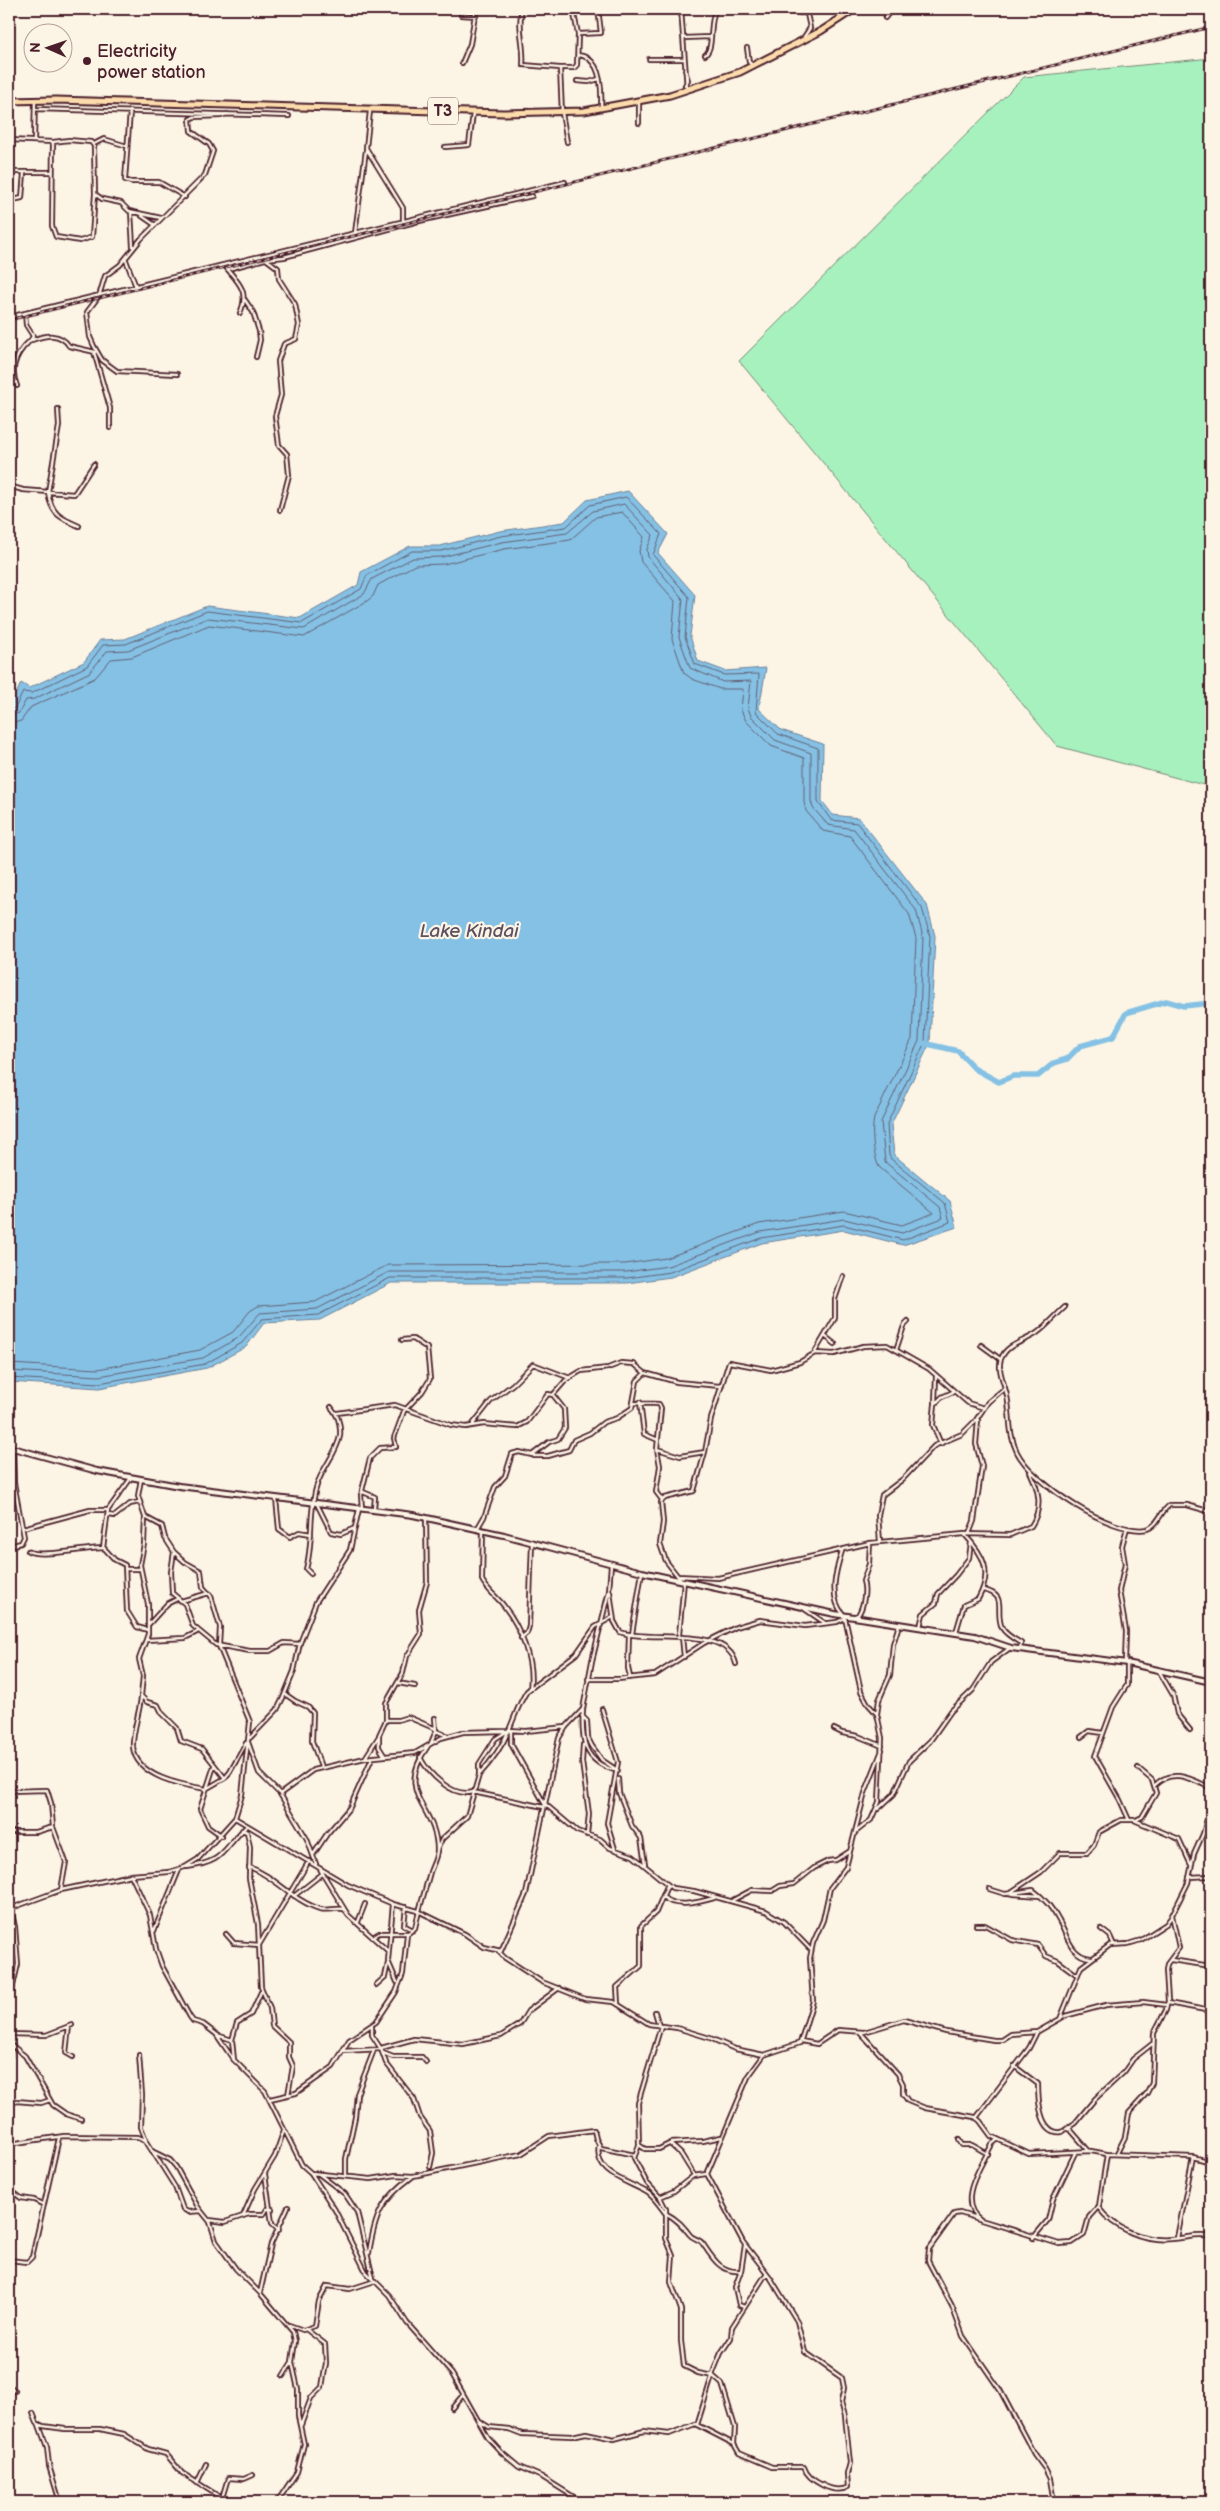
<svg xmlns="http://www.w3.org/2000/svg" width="1220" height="2511" font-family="'Balsamiq Sans',sans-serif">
<rect width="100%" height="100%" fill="#fcf5e5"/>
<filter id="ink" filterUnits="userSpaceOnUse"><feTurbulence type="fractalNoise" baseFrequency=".02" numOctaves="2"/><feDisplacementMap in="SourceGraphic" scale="10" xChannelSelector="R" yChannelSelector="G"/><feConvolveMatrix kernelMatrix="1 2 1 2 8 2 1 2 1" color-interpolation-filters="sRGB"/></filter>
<g filter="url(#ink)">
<path fill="#a7f1bf" stroke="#788875" d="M1211,58V787L1057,746L739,361L1024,77Z"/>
<path fill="#85c1e4" stroke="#6d809a" d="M628,491L668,534L658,553L695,595L690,636L698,661L725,671L766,668L759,709L781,730L823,744L822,801L833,815L859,818L927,905L935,936L930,1043L891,1125L894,1155L950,1201L957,1227L903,1245L844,1230L762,1243L671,1277L627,1283H391L320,1320L264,1323L246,1347L207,1368L99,1388L9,1382V710L21,683L29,688L84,662L100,640L125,639L207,606L300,618L358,585L361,572L410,546H440L500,531L564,522L587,500Z"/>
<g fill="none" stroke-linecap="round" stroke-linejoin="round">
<path stroke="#626075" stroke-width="1" d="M9,710L15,708L23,692L32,693L87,666L103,645L126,644L207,611L302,623L361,589L367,575L412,551H441L501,536L566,527L590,505L626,497L661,534L653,555L689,597L685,637L695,664L724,675L759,674L756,712L778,734L818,748V802L831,820L857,823L922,908L930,936L925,1042L887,1124L889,1155L891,1159L945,1203L950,1222L903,1240L844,1225L761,1238L670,1272L627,1278H390L318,1315L262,1319L242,1343L205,1364L99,1383L9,1378
M9,716L19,713L26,700L34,699L90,672L107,651L128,650L208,618L304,629L364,594L372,579L413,558L442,557L502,542L567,533L593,511L624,504L653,535L647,549L648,557L683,599L679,637L690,668L723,682L751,681L748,708L751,716L775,740L811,753V801L813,808L828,825L854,829L916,910L923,937L919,1041L881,1122L885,1162L940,1207L943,1218L902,1233L844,1219L760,1232L668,1266L626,1272H389L317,1309L260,1313L238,1338L203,1358L99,1376L9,1371
M9,724L21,721L31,707L95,678L111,659L132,657L209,625L304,637L367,601L373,596L378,585L415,565L444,564L504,549L570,540L596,517L622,512L644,537L639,551L641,562L675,601L672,639L684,673L692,679L720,689H743L741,710L746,721L771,746L804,758V802L806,811L823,831L850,836L909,914L916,938L912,1039L874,1118C871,1131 873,1155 879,1167L934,1213L902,1225L844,1211L759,1224L666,1258L625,1264L388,1265L315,1302L258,1306L250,1311L233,1332L200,1350L98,1369L9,1364"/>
<path stroke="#85c1e4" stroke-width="5.5" d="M923,1043L958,1051L975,1069L999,1082L1013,1076H1038L1054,1063L1067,1059L1080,1046L1113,1037L1126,1013L1166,1001L1184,1006L1211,1003"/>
<defs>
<path id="street" d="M522,9C517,27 525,46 523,65L560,68L562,113L567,142
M681,9L687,89
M794,9L799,13H807
M461,15L476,16
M885,18L892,9
M578,34L601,33L598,9
M804,37L810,28L806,9
M684,38L710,37
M747,48L749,62L752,65
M578,55C602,57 602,89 601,107
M705,55C715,48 708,22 716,9
M649,59H684
M462,63L470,44L476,9
M560,68H574L577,65L578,34L573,9
M685,70L688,80L685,85
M577,81L589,82L599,79
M639,102V123
M35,109L289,116
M130,111L125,180L131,182H159L185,197
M370,111L366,148L403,208V221
M9,140L53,142L69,140L91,142L94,146L95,194L102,199L121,203L129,211L161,218
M34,141L35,100
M53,142L52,226L56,237L80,241L92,237L95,194
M94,144L104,139L127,146
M445,147L469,145L473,113
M9,172H52
M9,201L22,198L24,173
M131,212L133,247
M142,216L155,225
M355,233L366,150
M266,259L278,268L279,279L295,304L299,325L296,339L284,344L278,361L281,395L275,416L279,445L287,454L289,475L280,510
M126,260L136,287
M224,265C238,282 250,291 240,313
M228,269L265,259L284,257L415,222L532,196
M245,300L253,312L259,331L260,340L256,357
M9,317L565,182
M32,340C46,335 60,332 69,346L95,352
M94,352L110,408V428
M177,374L117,371L102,360L94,346L90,337L87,312L99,296L105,276L120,265L141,239L205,175L213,151L209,144L191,131L190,119L194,117L221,116L227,114
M17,386C11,372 13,360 23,348C26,344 31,341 33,336L26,325L25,313
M58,409L59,426L48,492C51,514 60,518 79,526
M9,486L23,490L74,494L94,464
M1065,1307C1056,1315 1047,1326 1037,1333C1025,1342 1007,1343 1001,1359C997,1370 1005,1385 1007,1396C1011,1415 1008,1434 1017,1452C1032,1483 1112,1536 1147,1529C1158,1526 1161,1510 1170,1505H1187L1211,1512
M826,1337L835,1344
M981,1345L1000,1359
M896,1350L904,1326L908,1322
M815,1352L835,1318V1299L843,1276
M640,1402L644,1434L658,1440
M935,1402L936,1376
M634,1403L659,1404L661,1408L657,1449L660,1466L656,1492L662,1500
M337,1413L395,1405L451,1425L466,1427L484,1424L517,1427L527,1422L548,1394L553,1395
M473,1424L491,1401L513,1384L533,1364L570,1378
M941,1444L933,1425L935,1404L942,1397L953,1392
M657,1449L680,1456L705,1452
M534,1456H548L569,1450L574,1440L590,1433L604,1422L617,1418L632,1408L637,1381L645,1373
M141,1479L138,1496L145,1517L144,1544L140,1565L148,1604V1634L139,1659L143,1676L141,1696L147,1702L158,1705L162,1713L177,1728L181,1741L202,1749L225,1778
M363,1492L375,1497L374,1509
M276,1499L279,1529L290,1537L299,1532L311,1534
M317,1504L331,1532L341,1534L355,1528
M362,1508L361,1495L370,1458L380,1448L396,1447L394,1438L404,1411L422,1392L430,1379L427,1348L413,1339L402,1340
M108,1515L115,1516L130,1504L139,1502
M145,1517L162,1526L165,1538L174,1552L171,1572L172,1593L185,1604L193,1626L216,1645L250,1651H270L284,1643L300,1644
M23,1528L90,1510H108L131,1478
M477,1529L484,1517L495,1487L505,1476L512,1454L519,1452L532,1455L549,1442L558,1439L565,1428L564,1409L553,1395L566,1380L581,1371L608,1368L621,1363L634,1364L645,1373L677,1382L720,1386
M483,1531L482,1580C487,1590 497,1597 504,1606C521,1628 534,1661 530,1689
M969,1534L974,1521L982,1466L976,1444L978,1420
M880,1542L878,1515L882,1495L903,1479L934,1446L962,1434L976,1420L988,1402L1005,1388
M9,1546L21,1543L24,1537L14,1483L13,1448
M103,1548L108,1510
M28,1551C40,1558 87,1548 104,1548L115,1560L125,1565L127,1611L137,1627L148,1630
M842,1551C836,1570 828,1597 843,1614
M127,1569H140
M311,1574L306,1569C314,1542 308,1512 317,1485C322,1468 337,1453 340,1436C341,1425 338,1415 331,1407
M678,1576L718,1578L870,1543L964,1534L1010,1535L1031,1526C1043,1508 1039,1490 1030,1472
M680,1579L666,1561L660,1544L663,1522L661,1502L665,1498L694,1491L705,1452L711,1419L729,1362L771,1370L800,1362L815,1353L834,1354L863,1346L887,1345L929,1369L968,1403L984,1408
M983,1590C1009,1595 994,1610 1002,1628C1006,1635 1014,1639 1021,1643L1020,1649
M610,1592L614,1621L620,1632C647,1643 727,1624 736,1664
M181,1601L209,1593
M803,1608L825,1623
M855,1616L858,1615C864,1606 866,1590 863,1581L869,1564L870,1543
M845,1618L861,1691L868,1704L877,1714L882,1738L879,1802L871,1820L857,1831
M149,1624L167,1604L177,1599
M920,1627L923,1614L936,1603L938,1594L956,1575L969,1558L971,1542
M956,1632L964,1605L978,1599C993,1572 984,1555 965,1535
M629,1634L628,1668L630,1677
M632,1634L642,1572
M679,1635L684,1581
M682,1637L684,1657
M521,1638L527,1633L529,1626L532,1543
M146,1640L185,1638L197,1632
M1125,1662L1126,1631L1119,1591L1125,1564L1122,1546L1127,1528
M1127,1664V1685L1113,1707L1095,1756L1120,1800L1129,1820
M1159,1671L1173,1695L1177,1714L1190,1730
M588,1679H618L655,1675L704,1643L736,1627L760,1620L805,1626L837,1622L845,1618
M398,1683L415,1686
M285,1694L295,1701L308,1707L313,1713L312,1741L321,1767
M141,1697C140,1712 132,1732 133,1747C136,1777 182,1785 206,1789L225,1778L230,1772L246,1743
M583,1709C581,1740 583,1763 618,1771
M602,1709L618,1762L607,1823L615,1849
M877,1714L879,1700L890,1675L893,1644L899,1625
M582,1716L587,1721L588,1738L592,1746L602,1760L617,1770
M386,1720H398L408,1717L436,1729
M834,1729L842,1733L858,1736L882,1746
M511,1730V1744L544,1803L577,1831L600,1839L610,1848L633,1856L672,1888L694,1891L766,1911L784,1922L811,1950
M436,1731L448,1736
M1081,1737L1089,1731L1103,1733
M250,1738L277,1710L283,1698L294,1671L300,1643L316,1602L350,1550L359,1509
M248,1742L259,1773L280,1794L307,1839L316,1864
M431,1743L436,1731L435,1718
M583,1745L582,1762L589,1814L587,1835
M384,1755L379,1747V1735L386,1720V1703L403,1673L407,1656L421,1634L419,1610L427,1582L426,1518
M420,1757C428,1773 452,1798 473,1792L544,1807
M365,1758L379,1736
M214,1766L200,1809L208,1826L222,1836
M479,1775C491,1762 502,1747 509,1730C515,1716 519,1703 527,1691L576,1654L595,1627L613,1617
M618,1779L619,1793L632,1826L641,1838L645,1864
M9,1780V1786
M1154,1786C1172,1767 1191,1779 1211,1788
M9,1791L47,1790L51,1803L53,1827L66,1862L61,1890
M280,1794L313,1770L365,1758L415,1753L441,1738L463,1732L507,1731
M878,1809L894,1794L909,1761L930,1741L951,1711L973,1690L991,1662L1010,1648
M235,1818L348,1885L393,1904L418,1911L465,1934L484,1947L501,1951L526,1894L559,1738L566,1727L583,1709L592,1661L609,1591L611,1564
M1136,1820L1142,1817L1156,1793L1152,1780L1138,1768
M242,1830L247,1832L250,1847L249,1878L258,1924L261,1987L270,2008L272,2026L289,2042V2057L293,2066L288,2095
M9,1832H36L53,1827
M437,1850L442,1839L467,1816L479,1775V1764L495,1739L509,1730L526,1731L566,1727
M313,1855L327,1834L350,1807L372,1758
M187,1867C226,1862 221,1850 247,1826
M249,1867C275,1876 293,1901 320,1909C327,1911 335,1908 343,1909
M320,1869L348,1915L388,1951
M131,1875L150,1915L156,1949L162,1966L190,2017L193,2021L203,2024L216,2034L233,2059L265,2091L302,2165L311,2173L335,2210L366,2272L389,2295L407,2323L452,2374L488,2438L501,2452L519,2467L542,2477L582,2502
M1189,1877L1211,1876
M989,1889L1005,1894L1033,1890C1044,1898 1053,1909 1059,1921C1067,1935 1071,1957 1091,1958
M1008,1894L1041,1872L1060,1853H1087L1094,1845L1099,1832L1121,1820H1134L1179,1839L1191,1865
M1013,1894L1040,1896
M294,1896L322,1874
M663,1897C675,1909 700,1902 714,1898
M733,1900L752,1890L772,1891L780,1886L794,1884L814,1868L828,1861L836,1860L850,1851
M393,1904L388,1961L397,1982
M406,1907L404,1925L413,1930
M9,1909L61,1890L131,1875L169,1872L185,1867L198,1859L235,1818L242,1795L250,1722L219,1646L220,1627L211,1596L203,1587L201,1571L185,1562L174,1552
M9,1918L13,1922
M358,1922L365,1904
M976,1925H985L1012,1940L1038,1945L1046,1956L1058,1961L1077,1975
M1101,1929L1110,1936L1114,1945
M154,1931L179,1870
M226,1934L234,1943L259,1945L309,1861
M373,1937L379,1933H408
M499,1952L505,1958L542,1982L585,1999L614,2002L649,2024L677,2028L710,2038L735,2049L764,2055
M1171,1960L1211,1966
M376,1985L385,1977L388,1963
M9,2003L18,1964L15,1927L11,1909
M1168,2003L1211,2011
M618,2004L617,1987L641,1966V1926L656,1912L667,1886
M655,2012L659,2026
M1060,2019L1081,1967L1110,1945L1128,1944L1141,1940L1166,1924L1172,1916
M69,2026L66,2053L73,2057
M661,2026L638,2103L639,2145L634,2158L647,2183L660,2197L666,2209V2238L673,2255L671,2282L681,2310V2341L684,2366L698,2373L713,2376L722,2384L735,2427L734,2444L739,2453L772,2467H804C808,2481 835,2495 848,2487L847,2474L850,2463L845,2416L841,2402L844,2388L842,2378L805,2352L797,2321L770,2277L743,2242L707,2174L748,2077L764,2055L800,2043L813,2001L810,1958L813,1943L823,1920L830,1888L846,1867L865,1793L882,1750
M372,2027V2035L381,2049L386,2063L414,2099L420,2117L430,2131L433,2153L430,2167
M860,2032L898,2074L903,2084V2094L908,2101L925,2108L975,2117L980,2121L991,2136L1029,2154L1091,2151L1107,2154L1193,2157L1211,2162
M9,2034L46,2035L72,2025
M217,2035L232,2040
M801,2041L817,2044L838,2030L864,2032L904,2020L946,2032L994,2040H1002L1011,2034L1037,2032
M9,2043L25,2056L53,2105L66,2114L81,2119
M381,2048L414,2039L463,2044L501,2036L520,2024L528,2011L559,1988
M343,2051L381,2049
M383,2053L393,2057H422L426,2062
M139,2055L142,2095L141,2127L146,2140
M9,2059L11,2046
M234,2060L232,2040L237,2023L251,2014L261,1992
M1014,2066L1038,2084C1038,2100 1040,2135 1062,2132L1075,2123L1095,2099L1124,2072L1133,2059L1152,2044
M270,2099L296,2093L333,2067L349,2040L376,2022L396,1992L403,1974L407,1934L415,1928C419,1909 425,1891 430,1872C432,1866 437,1857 437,1850C437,1805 393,1796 428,1746
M9,2106L16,2101L41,2103L50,2100
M976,2118L1029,2048L1037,2032L1065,2016L1106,2005L1143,2002L1167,2005
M1069,2128L1089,2151
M9,2129V2135
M959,2140L962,2145H972L988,2154
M997,2140L992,2144C983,2164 954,2202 981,2220L1059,2244L1072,2243L1084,2235L1089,2217L1099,2206L1107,2154
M9,2143V2162
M9,2144L64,2136L138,2137L145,2140L152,2151L170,2160L176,2167L198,2207L210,2222L216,2241L236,2269L260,2293L293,2332L295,2341L292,2362L298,2389V2416L304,2444L297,2472L277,2502
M670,2144L681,2154L694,2175
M599,2145C593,2175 629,2181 648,2193C656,2199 660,2207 666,2214
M639,2145L645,2149H659L671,2143L703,2141L721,2137
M153,2152L175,2187L183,2209L188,2212L201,2211
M1117,2153L1125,2137L1129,2113L1147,2093L1152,2083L1154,2033L1166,2010L1168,2001L1166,1970L1167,1964L1179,1948L1172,1915L1188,1883L1194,1854L1203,1834L1211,1804
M311,2173L371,2179L396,2175L413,2176L521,2154L549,2136L594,2130L596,2139L601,2148L635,2155
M265,2174L272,2223L279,2230
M319,2174L345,2194L357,2212L373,2278
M346,2175V2159L355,2117L357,2094L374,2050
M9,2189L21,2198L34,2200L44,2205
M660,2197L674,2191L693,2176L706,2174
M1098,2207C1114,2229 1145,2242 1172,2239C1186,2238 1197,2234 1211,2237
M667,2214C677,2219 683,2226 690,2235C693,2239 700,2239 703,2244C713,2259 721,2273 741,2271
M243,2216L255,2189L275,2156L284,2130
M979,2219L960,2213L954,2214L929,2249L928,2261L952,2306L963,2336L1000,2390L1034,2454L1045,2469L1050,2479L1054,2502
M209,2220L225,2222L249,2214H264L267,2209H272
M1033,2238L1048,2220L1053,2199L1075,2153
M1177,2238L1193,2157
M369,2253C375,2215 381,2200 412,2177
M9,2260L27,2262L32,2257L59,2138
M260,2293L271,2244L288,2207
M744,2307L739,2305L735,2287L741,2271L745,2245
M289,2325L303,2330L315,2326L319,2301L327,2286L350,2289L375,2281
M283,2376L292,2362
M9,2385L15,2391
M452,2408L463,2395
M33,2413L37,2423L43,2426L65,2429H100L124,2434L148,2449L166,2454L182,2473L228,2502
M479,2421L489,2427L509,2429L522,2434L572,2436L586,2433L614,2439L644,2431L669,2434L695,2424L734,2444
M39,2425L47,2447L49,2466L60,2502
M301,2425L311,2398L322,2387L326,2363L325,2344L307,2330
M697,2425L714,2370L721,2353L731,2338L732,2327L766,2274
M197,2483L206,2464
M222,2498L228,2478L244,2479L253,2475"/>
<path id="secondary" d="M9,1447L97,1471L179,1486L413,1515L504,1535L642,1572L835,1614L975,1636L1011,1648L1127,1663L1211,1682"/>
<path id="highway" d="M9,101L56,100L503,113L584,111L670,95L740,72L821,31L855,9"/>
</defs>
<use href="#street" stroke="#4a1f2b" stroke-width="6"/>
<use href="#secondary" stroke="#4a1f2b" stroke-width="8"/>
<use href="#highway" stroke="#4a1f2b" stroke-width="9"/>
<use href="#street" stroke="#fcf5e5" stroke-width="2.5"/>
<use href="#secondary" stroke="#fcf5e5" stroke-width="4"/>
<use href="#highway" stroke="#fcdcac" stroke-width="5"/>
<defs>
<path id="rail" d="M9,320L1211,27"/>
</defs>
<use href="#rail" stroke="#4a1f2b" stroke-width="3"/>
<use href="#rail" stroke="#fcf5e5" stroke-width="1" stroke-dasharray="4" stroke-linecap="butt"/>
</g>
</g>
<circle fill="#4a1f2b" stroke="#fcf5e5" stroke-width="2" cx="87" cy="61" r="5"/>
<g text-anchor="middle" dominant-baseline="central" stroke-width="4.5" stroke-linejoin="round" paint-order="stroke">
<rect fill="#fcf5e5" stroke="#7f5f63" stroke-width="1" x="428" y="97.5" width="30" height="27" rx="4"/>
<g font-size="16" font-weight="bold" fill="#4a1f2b">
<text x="443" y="111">T3</text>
</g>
<g font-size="18" fill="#4a1f2b" stroke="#fcf5e5" text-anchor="start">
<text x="97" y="51">Electricity<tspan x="97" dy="21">power station</tspan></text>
</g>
<g font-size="19" font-style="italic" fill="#5c5062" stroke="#fcf5e5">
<text x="469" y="931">Lake Kindai</text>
</g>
</g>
<rect width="1220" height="2511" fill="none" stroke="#fcf5e5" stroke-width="30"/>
<rect x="15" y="15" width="1190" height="2481" fill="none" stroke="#4a1f2b" stroke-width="2" filter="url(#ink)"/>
<g transform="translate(48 48) rotate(272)"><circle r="24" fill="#fcf5e5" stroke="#b59f9b"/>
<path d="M0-4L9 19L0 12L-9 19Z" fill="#4a1f2b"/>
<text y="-8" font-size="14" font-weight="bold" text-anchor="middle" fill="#4a1f2b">N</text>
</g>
</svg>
